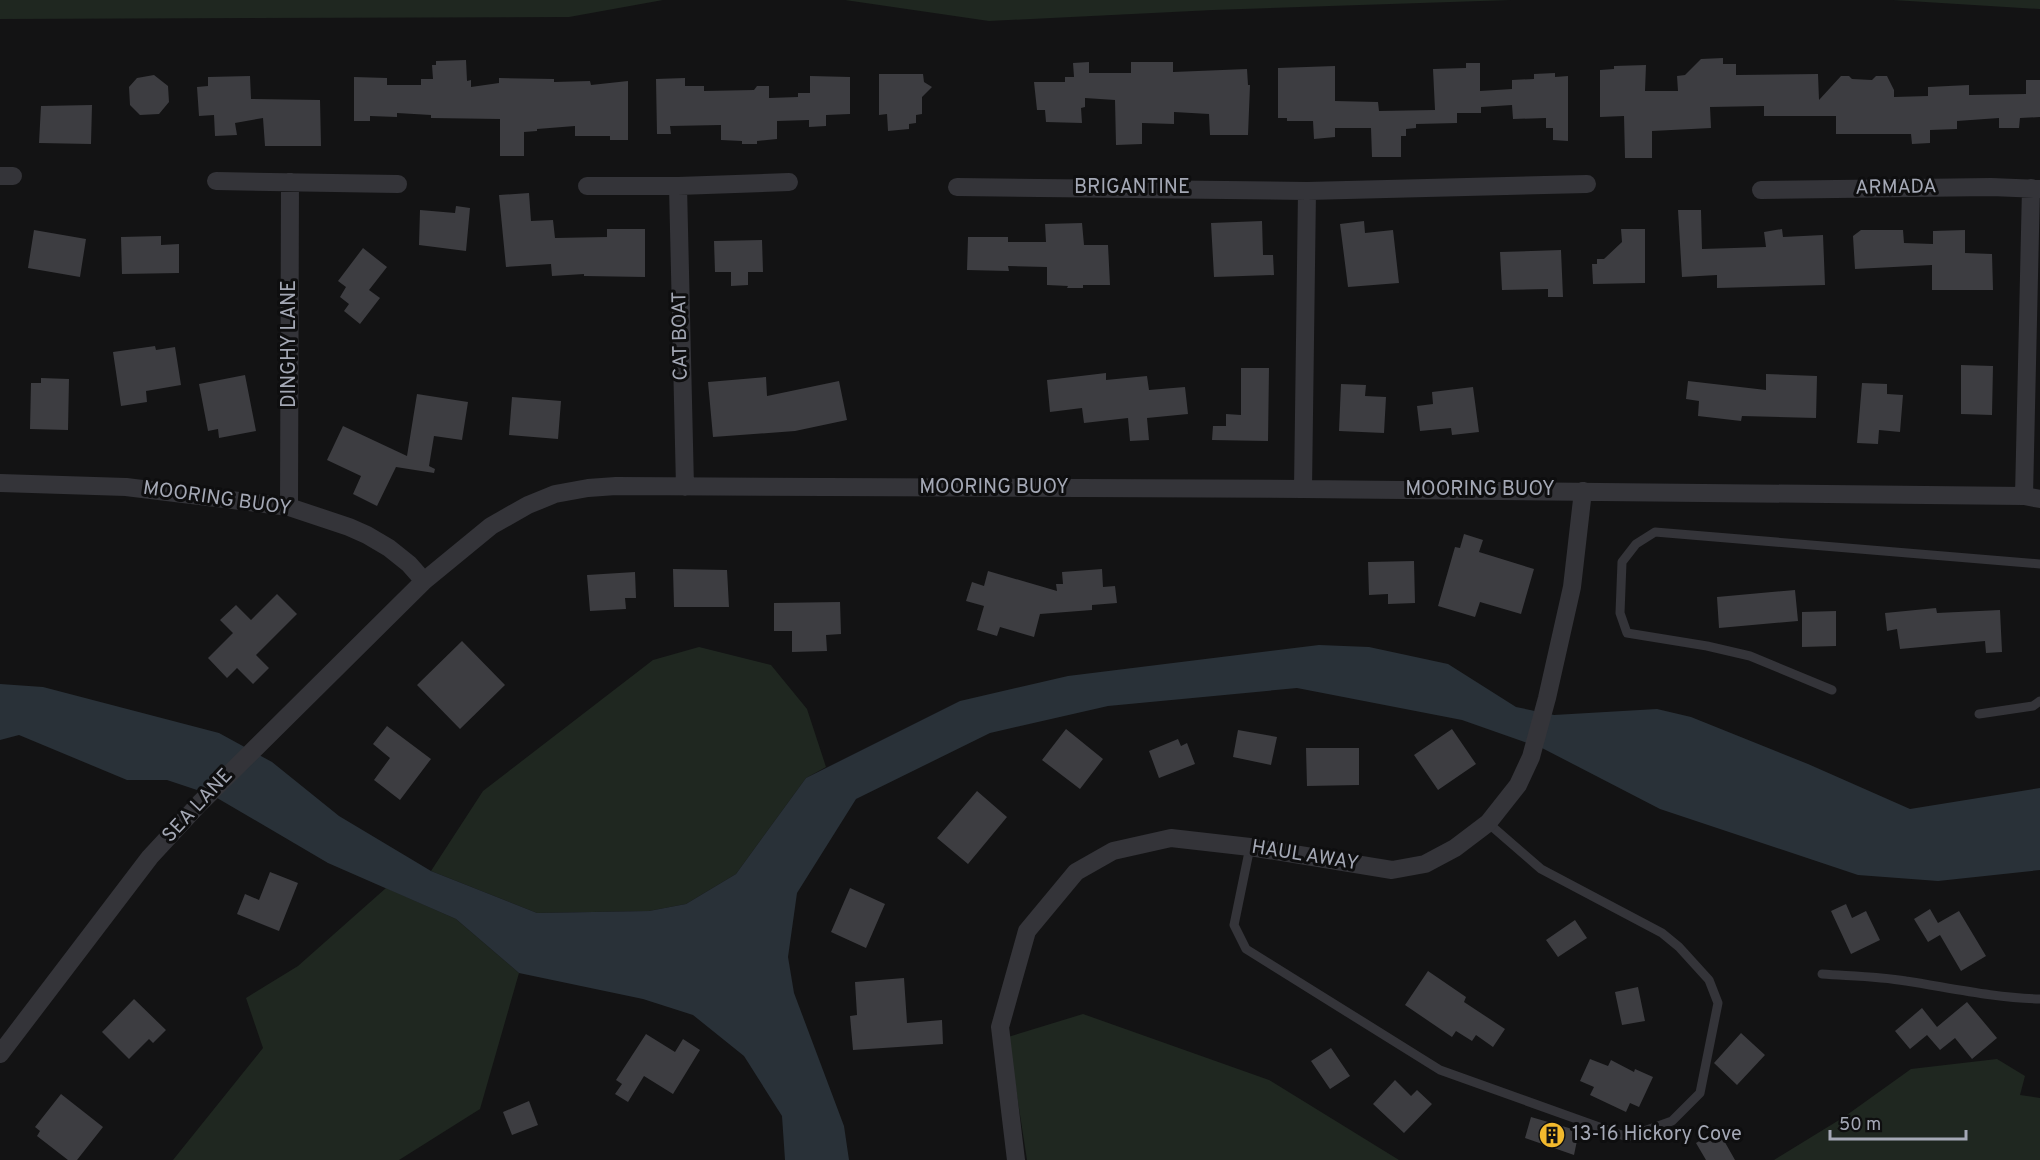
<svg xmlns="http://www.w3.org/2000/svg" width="2040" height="1160" font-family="Overpass,sans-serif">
<rect width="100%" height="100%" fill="#131314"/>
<path fill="#1f2720" d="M0,0H663L569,17L0,19Z
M845,0H1511L1213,10L989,21Z
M1893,0H2040V9Z
M699,647L771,665L807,709L826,767L806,778L736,874L686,904L649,911L537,913L431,871L483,791L653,660Z
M386,888L456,919L519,973L480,1109L399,1160H173L263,1048L246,998L298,966Z
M1083,1014L1269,1080L1399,1160H1027L1008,1037Z
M1997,1059L2025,1076L2020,1095L2040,1098V1160H1774L1844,1117L1911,1069Z"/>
<path fill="#293138" d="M1319,645L1369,647L1448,664L1516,707L1554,715L1657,709L1691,717L1808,764L1910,809L2040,788V870L1938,881L1858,875L1660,809L1542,748L1462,720L1297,688L1108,706L990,733L856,799L797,893L788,957L794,993L844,1126L849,1160H785L782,1116L744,1056L693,1015L643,999L519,973L456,919L328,863L212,795L167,780H127L19,735L0,740V684L43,687L219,733L272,762L339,816L431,871L537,913L649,911L686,904L736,874L806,778L960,701L1068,676Z"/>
<path fill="#3d3d41" d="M1723,58V64H1736V75L1818,74L1819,100L1841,76H1849L1852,79L1872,80L1876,76H1887L1894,90V97L1928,96V87L1969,85V95L2026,94V80H2040V117L2020,118L2019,128H1999V118L1957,121V129L1930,130V143L1912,144L1911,134H1836V116H1764V106L1710,107L1711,128L1652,131V158H1625L1624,116L1600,117V70L1614,69V66L1646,65L1645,91H1678L1677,76L1685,75L1701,59Z
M466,60L467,81L471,80V87L499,83V78L554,79V82L590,81L591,85L628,81V140H610V136H575V126L537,129V131L524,132V156H500V119L431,118V115L397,113V117L370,116V121H354V77L387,78V85H421V79H433L432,65H436V61Z
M1089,62V73H1131V62H1173V72L1247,69L1248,85H1250L1248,135H1210L1209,114L1174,112V124L1142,123V144L1116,145L1115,100L1085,98V107L1081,108L1082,123L1046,122L1045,110H1037L1034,82H1065V77H1074L1073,63Z
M1466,63H1480V91L1512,89V80L1534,79V74L1555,73V77L1568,76V141L1553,140V128H1546V118L1513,119L1512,105L1481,107V113H1457V123L1416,124V128L1406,129V136H1401V157H1372L1371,128H1335V137L1314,139L1313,121H1287V118H1278V68L1335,66V101L1378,102L1379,111L1435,110L1433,69L1466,68Z
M879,74H923L924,82L932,87L922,97V114L916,115V123L909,124V129L888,131L887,114L879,115Z
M154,75L168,86L169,102L159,114L140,115L130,105L129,87L137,78Z
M250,76L251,99L320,100L321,146H265L263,118L235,123L237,135L215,136L214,115L199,116L197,87L208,86V77Z
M810,76L850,77V114L826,115V126L809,127V120L777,121V139L757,141V144H742V141L721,140V125L670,126L671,134H657L656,79L685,78V86H704V91L754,90L757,86H769V98L798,97V93H810Z
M92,105L91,144L39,143L41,106Z
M529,193L531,221L553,220L555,238L607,237V229H645V277L584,276V274L552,276L551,264L506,267L499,195Z
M456,206L470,208L466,251L419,245L420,210L455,213Z
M1678,210H1701L1702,249L1766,247L1764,232L1782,229L1783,237L1823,235L1825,285L1717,288V275L1682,277Z
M1262,221L1263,255H1273L1274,275L1214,277L1211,223Z
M1364,221L1365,233L1393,230L1399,283L1348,287L1340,224Z
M1082,223L1084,245H1108L1110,285H1083V288H1067L1068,286L1047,285V267L1008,266L1009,271L967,270L968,237H1008V242H1046L1045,224Z
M1621,229H1645V283L1593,284L1592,264H1597V259H1604L1622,242Z
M34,230L86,239L80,277L28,268Z
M1861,230H1903L1904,243L1933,244V231L1965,230V253L1992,254L1993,290H1932V265L1855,269L1853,236Z
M161,236V245L179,244V273L122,274L121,237Z
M762,240L763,272H748V285L731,286V272H715L714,241Z
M363,248L387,267L369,290L380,298L360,324L344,311L349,304L340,297L346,287L338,281Z
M1561,250L1563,297H1548V289L1502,290L1500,252Z
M155,346L156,350L175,347L181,385L146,391L147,402L121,406L113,352Z
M1961,365L1993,366L1992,415L1961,414Z
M1241,368H1269L1268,441L1212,440L1213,426H1226V414L1241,415Z
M1106,373V380L1147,376L1149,390L1185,387L1188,414L1147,418L1149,440L1130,441L1128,418L1084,423L1082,408L1050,412L1047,380Z
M1766,374L1817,376L1816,418L1742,416L1741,421L1698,416L1699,401L1686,399L1688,381L1766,390Z
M245,375L256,431L219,438L218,429L208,431L199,384Z
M766,377L767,396L839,381L847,420L795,431L713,437L708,382Z
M41,378L69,379L68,430L30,429L31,383H41Z
M1862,383L1887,384V394L1903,395L1900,432L1879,430L1878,444L1857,443Z
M1341,384L1366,385L1365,396L1386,397L1384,433L1339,431Z
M1473,387L1479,432L1452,435L1451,428L1420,431L1417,406L1433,404L1432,392Z
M417,394L468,402L462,440L434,436L429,466L435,469L434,473L396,467L377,506L353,494L361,476L327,460L343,426L407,456Z
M512,397L561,401L558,439L509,435Z
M1464,534L1483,540L1479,552L1534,569L1521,614L1480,602L1475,617L1438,606L1455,547L1460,548Z
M1414,561L1415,603L1388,604V594L1369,595L1368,562Z
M673,569L727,570L729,607H674Z
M1102,569L1103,587L1115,586L1117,603L1092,605V610L1040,614L1034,637L1000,627L997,636L977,630L984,606L966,601L972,582L984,586L988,571L1057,591L1056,584H1063L1062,572Z
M635,572L636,598H625L626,609L590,611L587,575Z
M1795,590L1798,621L1719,628L1717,597Z
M277,594L297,614L256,655L269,668L253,684L237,668L227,678L208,658L233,633L220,620L236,605L251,620Z
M840,602L841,634L826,635L827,651L792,652V631H774V603Z
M1936,608L1937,613L2000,610L2002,652L1986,653L1985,641L1900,649L1897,629L1887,631L1885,613Z
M1836,611V646L1802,647V612Z
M462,641L505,685L460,729L417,685Z
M387,726L431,759L400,800L374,780L390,758L373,744Z
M1066,729L1103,759L1080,789L1042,760Z
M1452,729L1476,764L1438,790L1414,755Z
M1238,730L1277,737L1271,765L1233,757Z
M1178,739L1181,746L1187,743L1195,764L1159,778L1149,751Z
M1306,748H1359V785L1307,786Z
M977,791L1007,817L968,864L937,838Z
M270,872L298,883L279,931L237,914L245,894L259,900Z
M850,888L885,904L866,948L831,932Z
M1846,904L1852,918L1866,911L1880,940L1851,954L1831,911Z
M1930,909L1938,923L1959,911L1986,956L1961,971L1940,935L1928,942L1914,919Z
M1575,920L1587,938L1558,957L1546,940Z
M1428,971L1466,997L1464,1002L1505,1029L1493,1047L1476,1035L1472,1041L1456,1031L1452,1037L1405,1005Z
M904,978L907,1023L942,1020L943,1044L853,1050L850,1016L857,1015L855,982Z
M1638,987L1645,1021L1622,1025L1615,992Z
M134,999L166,1030L153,1043L149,1039L129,1059L102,1032Z
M1967,1002L1997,1038L1972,1059L1955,1038L1940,1050L1927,1035L1910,1049L1895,1031L1922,1008L1937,1027Z
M1741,1033L1765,1055L1737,1085L1714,1063Z
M646,1034L675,1052L683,1039L700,1050L673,1094L644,1076L628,1102L615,1094L622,1084L616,1080Z
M1331,1048L1350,1076L1330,1089L1311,1061Z
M1590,1059L1608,1066L1611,1060L1634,1072L1635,1069L1653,1077L1639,1107L1630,1103L1626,1112L1590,1095L1594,1087L1580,1081Z
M1395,1080L1411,1096L1417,1090L1432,1104L1404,1133L1373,1104Z
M61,1094L103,1127L77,1160H68L37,1136L40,1131L35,1127Z
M529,1101L538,1125L512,1135L503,1112Z
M1531,1117L1579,1131L1574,1155L1525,1138Z
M1718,1130L1735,1160H1706L1696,1143Z"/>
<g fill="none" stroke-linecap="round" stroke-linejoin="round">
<path stroke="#343439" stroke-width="9" d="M1832,690L1750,656L1707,646L1627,633L1620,613L1622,562L1636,544L1655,532L2040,564
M1979,714L2033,706L2040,701
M1250,847L1234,925L1246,949L1440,1070L1627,1137L1672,1121L1700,1093L1718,1003L1709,980L1679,947L1662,933L1541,869L1488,823
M1822,974C1850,976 1878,976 1906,981C1951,988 1995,998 2040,999"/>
<path stroke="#343439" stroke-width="18" d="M0,176H13
M216,181L398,184
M587,186H678L789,182
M678,186L685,487
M957,187L1307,191L1587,184
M1761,190L1991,187L2040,189
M0,483L126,487L289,507L349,527L367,535L389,548L409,564L424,581
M1303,489L1307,191
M2024,496L2031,188
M289,507L290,182
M0,1054L150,857L200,803L424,581L491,526L528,505L555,494L588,488L616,486L1303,489L2024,496L2040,499
M1016,1160L1000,1027L1027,931L1076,872L1113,851L1171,838L1250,847L1392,870L1425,864L1455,848L1488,823L1518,785L1531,757L1547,698L1572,587L1583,491"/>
</g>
<defs>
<symbol id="building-disc" viewBox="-11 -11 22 22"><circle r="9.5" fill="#f2b92d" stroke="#0e0e0f"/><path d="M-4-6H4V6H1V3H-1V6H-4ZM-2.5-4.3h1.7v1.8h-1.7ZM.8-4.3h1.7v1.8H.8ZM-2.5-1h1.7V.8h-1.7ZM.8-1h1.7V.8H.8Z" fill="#111"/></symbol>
</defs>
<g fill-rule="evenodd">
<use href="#building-disc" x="1537" y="1120" width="30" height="30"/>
</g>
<g text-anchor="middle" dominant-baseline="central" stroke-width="6" stroke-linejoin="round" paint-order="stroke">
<g font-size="20" fill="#a4a8b5" stroke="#0e0e0f">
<text x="1132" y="188">BRIGANTINE</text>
<text transform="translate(1896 188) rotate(-1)">ARMADA</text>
<text transform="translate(681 336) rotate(-91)">CAT BOAT</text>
<text transform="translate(290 344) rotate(-90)">DINGHY LANE</text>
<text x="994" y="488">MOORING BUOY</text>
<text x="1480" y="490">MOORING BUOY</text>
<text transform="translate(217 499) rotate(8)">MOORING BUOY</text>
<text transform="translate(198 806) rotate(-47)">SEA LANE</text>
<text transform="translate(1305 856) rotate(9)">HAUL AWAY</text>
</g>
<g font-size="20" fill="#a4a8b5" stroke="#0e0e0f" text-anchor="start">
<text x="1572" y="1135">13-16 Hickory Cove</text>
</g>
</g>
<path d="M1830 1130v9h136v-9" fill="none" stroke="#a4a8b5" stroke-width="3"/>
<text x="1839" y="1130" font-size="18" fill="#a4a8b5" stroke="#0e0e0f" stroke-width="4.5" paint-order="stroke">50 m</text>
</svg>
